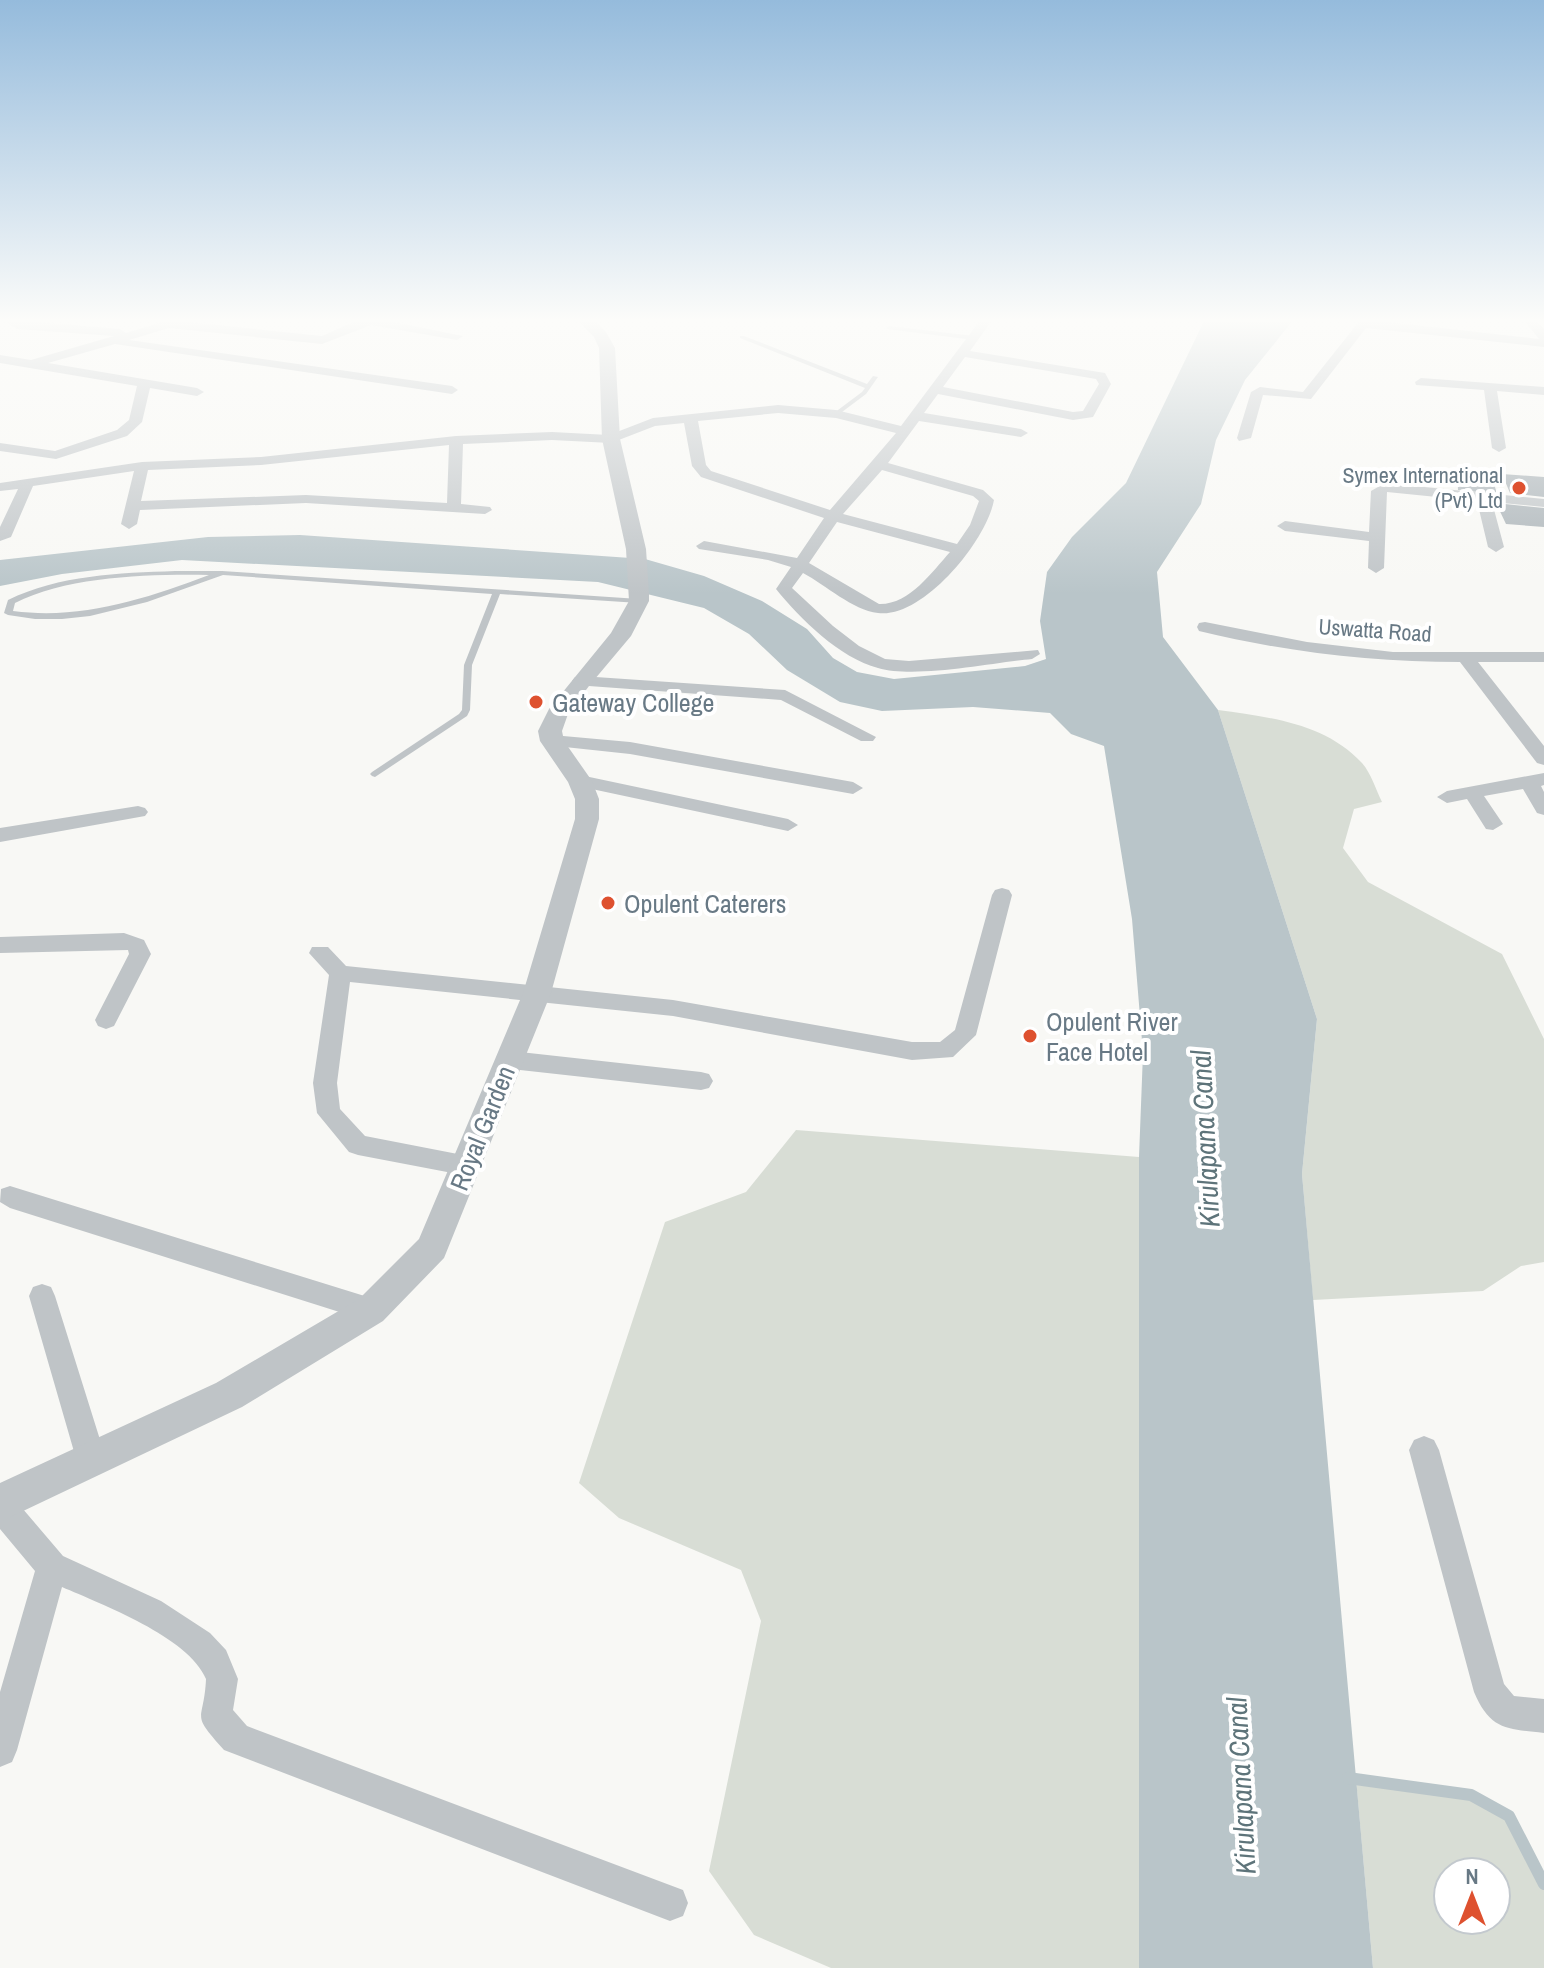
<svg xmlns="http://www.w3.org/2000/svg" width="1544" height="1968" font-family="'Archivo Narrow',sans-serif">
<rect width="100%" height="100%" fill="#f8f8f5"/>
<path fill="#d8ddd5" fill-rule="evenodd" d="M1218,710C1269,717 1325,723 1362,763C1371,773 1376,790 1382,802L1354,809L1343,848L1368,882L1502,954L1544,1039V1262L1521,1266L1483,1291L1313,1300L1302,1174L1317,1019Z
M796,1130L1139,1157V1968H831L754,1935L709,1871L761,1621L741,1570L619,1518L579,1483L665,1222L746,1192Z
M1356,1779L1471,1795L1509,1816L1544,1884V1968H1373ZM1448,1872H1496V1920H1448Z"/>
<path fill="#b9c5c9" d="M1205,319H1294L1245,380L1216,440L1201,504L1157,572L1163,637L1218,710L1317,1019L1302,1174L1373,1968H1139V1157L1143,1053L1132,919L1104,746L1071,734L1050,713L973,707L882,711L840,702L787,670L749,634L704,608L598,582L182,560L62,574L0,586V560L208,537L300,535L645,559L704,576L762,601L807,629L833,658L857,672L894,679L1025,666L1046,659L1040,621L1047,572L1072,537L1126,483Z"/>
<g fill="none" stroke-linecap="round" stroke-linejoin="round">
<path stroke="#b9c5c9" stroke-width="12" d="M1348,1778L1471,1795L1509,1816L1544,1884"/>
</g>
<path fill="#a8b1b6" d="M1457,469L1491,473L1497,494L1458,490Z
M1502,474L1544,477V497L1510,493Z
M1496,503L1544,508V527L1506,524Z"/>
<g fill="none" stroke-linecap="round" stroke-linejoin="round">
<path fill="#bfc4c7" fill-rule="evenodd" d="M889,326L974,336L977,338L974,340L887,329L886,328Z
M740,336H744L867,384L873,376L878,377L866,394L838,415H834V413L862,392L865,388L740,338Z
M175,571H222L639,599L643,601L639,603L500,594L472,665L470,710L467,716L375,777L372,776L370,774L372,772L459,714L462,710L464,665L492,594L223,575L147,602L90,616L62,619H35L8,615L4,613L8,600C59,575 119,573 175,571ZM209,575C145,599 82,620 13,611L15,603C68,576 150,574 209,575Z"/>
<path fill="#bfc4c7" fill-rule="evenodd" d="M2,319L120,329L126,333L169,320L322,336L360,319H379L463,336L457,340L371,325L322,344L169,328L129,340L452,386L458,390L452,394L115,344L48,363L197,388L204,392L197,396L150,388L142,422L127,436L56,459L0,451V443L55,451L117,430L129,420L137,386L0,363V355L31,360L114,336L17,329Z
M981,319H993L970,351L1105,373L1111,384L1093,417L1073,420L938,394L924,413L1021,429L1028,433L1021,437L919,421L888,463L983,490L994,500C987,540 923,619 878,613C852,610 826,585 803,573L792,588L833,626L859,646L885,659L909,661L1038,650L1040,654L1032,659C991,663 915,679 878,668C840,658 800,619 776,589L791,567L768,560L699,549L696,546L704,541L797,558L824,518L701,477L692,466L684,423L655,426L611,443L552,440L463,444L461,504L490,507L492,510L485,514L306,503L140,510L137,524L129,529L121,524L134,471L33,486L11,537L0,541V527L18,489L0,491V483L142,462L261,457L456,436L552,432L609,435L653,418L778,405L836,410L901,426ZM965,357L1096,379L1099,384L1083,411L1073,412L943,387ZM778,413L836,418L896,433L830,510L711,471L706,465L698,421ZM449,445L447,503L306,495L141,501L148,470L261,465ZM882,470L973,496L979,501L970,525L957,544L843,514ZM837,522L950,552C932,572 909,605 879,604L809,563Z
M1361,319L1539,339L1523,319H1535L1544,329V347L1366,328L1311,399L1263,395L1251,438L1239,441L1237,438L1251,392L1260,387L1303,392Z
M1421,378L1544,387V395L1497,391L1506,448L1499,452L1492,448L1484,390L1416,385L1415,382Z
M1385,483L1544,499V507L1492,502L1504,547L1496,552L1488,547L1477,501L1387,492L1384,568L1376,573L1368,568L1369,541L1285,531L1277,526L1285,521L1369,532L1371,491Z
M1205,622L1307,642L1393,652H1544V662H1478L1544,746V765L1537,763L1460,662C1372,662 1285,652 1199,631L1197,627L1199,623Z
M581,676L785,690L876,737L873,741H861L781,700L575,685L572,681L575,677Z
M552,735L630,742L853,782L863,788L853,794L630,754L546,745L543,741Z
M1544,773V785L1541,786L1544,792V815L1537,813L1523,789L1484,796L1503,824L1493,830L1486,829L1467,799L1447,803L1437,797L1447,791Z
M580,775L788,819L798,825L788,831L573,785L571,781L573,777Z
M138,806L145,808L148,812L145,816L0,842V828Z
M1002,888L1009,890L1012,895L976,1035L953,1057L912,1060L673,1016L350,982L337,1083L340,1109L365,1136L468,1156L477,1159L480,1166L477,1173L468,1176L358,1155L349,1152L317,1113L313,1083L329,975L309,953L312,947H328L346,966L673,1000L912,1042H940L955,1030L992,895L995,890Z
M124,933L144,940L151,954L114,1026L106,1029L98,1026L95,1020L129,954L128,950L0,953V937Z
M511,1051L701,1072L709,1074L713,1081L709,1088L701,1090L511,1069L503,1066L499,1060L503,1054Z
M10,1186L371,1298L381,1301L384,1310L381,1319L371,1322L10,1208L0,1202L1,1189Z
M42,1284L51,1287L55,1296L107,1462L102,1472L92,1476L82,1472L77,1462L29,1296L33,1287Z
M1424,1436L1434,1440L1439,1450L1504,1684L1514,1696L1544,1699V1733C1507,1729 1490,1730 1474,1692L1409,1450L1414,1440Z
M0,1491L11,1495L63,1556L161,1601L210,1633L226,1650L238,1679L233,1710L247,1726L683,1890L688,1903L683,1916L670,1921L224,1750C189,1711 204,1724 206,1679C189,1637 101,1604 62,1587L17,1750L12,1762L0,1767V1692L35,1571L0,1529Z"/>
<path fill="#bfc4c7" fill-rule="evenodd" d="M576,319H593L606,332L615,348L620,439L646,549L649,594V601L631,636L589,686L568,714L562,731L564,741L592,781L599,799V819L551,993L444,1258L383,1321L242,1407L0,1522V1483L216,1383L359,1299L419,1239L523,993L575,819V799L568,782L540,741L538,731L549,709L611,633L629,601L626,549L602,439L599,348L594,337Z"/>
</g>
<linearGradient id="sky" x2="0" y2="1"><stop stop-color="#95bbdc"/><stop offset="0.54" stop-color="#fcfcfa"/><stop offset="1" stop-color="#fcfcfa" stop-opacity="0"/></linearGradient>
<rect width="1544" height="594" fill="url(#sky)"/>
<g fill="#de512f" stroke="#fff" stroke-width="3">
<circle cx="1519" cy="488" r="8"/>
<circle cx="536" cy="702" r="8"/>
<circle cx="608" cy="903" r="8"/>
<circle cx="1030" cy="1036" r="8"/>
</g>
<g text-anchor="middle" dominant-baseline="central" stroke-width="8" stroke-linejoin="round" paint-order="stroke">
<g font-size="22" fill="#687985" stroke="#fff" text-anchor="end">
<text x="1503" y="475">Symex International<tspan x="1503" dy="25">(Pvt) Ltd</tspan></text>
</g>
<g font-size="22" fill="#687985" stroke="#fff">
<text transform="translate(1375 630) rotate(4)">Uswatta Road</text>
</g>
<g font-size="26" fill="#687985" stroke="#fff" text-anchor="start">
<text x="552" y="702">Gateway College</text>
<text x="624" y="903">Opulent Caterers</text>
<text x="1046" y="1021">Opulent River<tspan x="1046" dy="30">Face Hotel</tspan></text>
</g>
<g font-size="26" fill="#687985" stroke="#fff">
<text transform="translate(482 1128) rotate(-68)">Royal Garden</text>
</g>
<g font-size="28" font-style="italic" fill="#5e747a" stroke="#fff">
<text transform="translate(1205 1139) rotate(-93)">Kirulapana Canal</text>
<text transform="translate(1241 1786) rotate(-93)">Kirulapana Canal</text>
</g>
</g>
<g transform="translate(1472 1896)"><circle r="38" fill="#ffffff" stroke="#c3c9ce" stroke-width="2"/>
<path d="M0-6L14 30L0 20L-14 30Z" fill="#de512f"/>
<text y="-12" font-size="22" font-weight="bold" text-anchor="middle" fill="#687985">N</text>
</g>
</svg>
